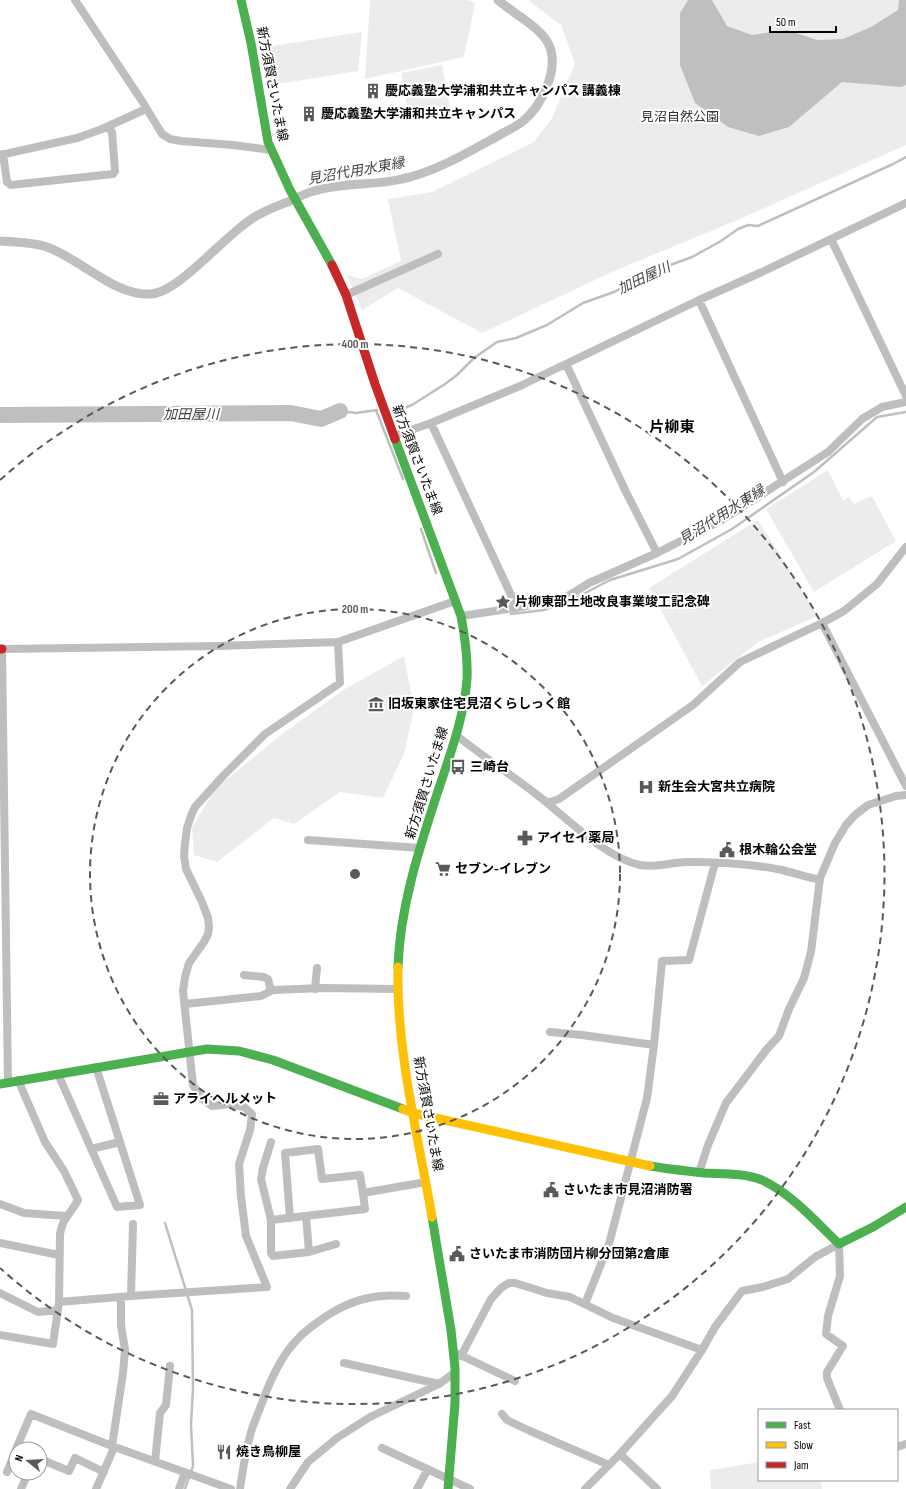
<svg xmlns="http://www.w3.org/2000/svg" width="906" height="1489" font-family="'Sofia Sans Condensed','Noto Sans JP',sans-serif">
<rect width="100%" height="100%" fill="#fff"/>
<path fill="#ececec" d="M370,0H467L475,3L464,57L365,79Z
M528,0H906V145L735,221L614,271L482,333L398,288L362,310L347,275L362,279L401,261L388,199L432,192L534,142L552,118L575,64L561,25Z
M362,32L358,71L271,85L266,81L260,48Z
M442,65L450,108L409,116L401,73Z
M828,470L843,501L849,497L854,504L872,496L896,541L814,592L766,509Z
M758,520L818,616L758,642L702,686L649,588Z
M404,656L414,710L404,754L383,798L340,792L294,824L274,818L217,862L194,855L192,828L215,789L282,734L345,689Z
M759,1462V1480H821L822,1489H711L710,1470Z"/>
<path fill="#bfbfbf" d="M688,0H712L727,26L752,35L787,30L817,40L843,39L871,27L898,10L899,0H906V85L901,87L842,82L789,127L759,136L728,127L695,103L680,65V13Z"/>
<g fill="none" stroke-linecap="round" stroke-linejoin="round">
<path stroke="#bfbfbf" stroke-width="2.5" d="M391,409L404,408L412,405L445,384L457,375L474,358L497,342L516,338L547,325L583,303L614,292L654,271L692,257L721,241L738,229L748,225L758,226L893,164L906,157
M376,410L403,479
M340,411L356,413L377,410
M421,529L436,573
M511,614L544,610L572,600L610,580L678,559L732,529L814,472L877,417L906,412
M165,1223L192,1310L193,1388L191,1425L193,1466L185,1489"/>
<path stroke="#bfbfbf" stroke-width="9" d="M0,241C16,242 33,242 47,247C81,259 114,296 151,294C181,292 229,229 260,214C269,209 280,205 290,201C298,197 306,193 314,191C342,182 373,186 402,179C435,172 467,153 496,137C504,132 514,128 522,122C541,107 561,68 548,43C539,26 512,13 498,0"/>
<path stroke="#bfbfbf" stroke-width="16" d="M0,415L291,413L321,419L340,411"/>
<path stroke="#bebebe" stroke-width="8" d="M75,0L142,101L162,134L170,139L181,141L233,145L271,150
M3,154L7,182L11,185L113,174L115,171L112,132L107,127
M0,155L77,138L102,129L146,109
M831,239L906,396
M346,295L438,254
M699,300L783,482
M566,364L626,492L657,553
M431,423L520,386L699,300L762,272L906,203
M394,436L431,423L511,595L515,608
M461,616L515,608L563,599L589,583L657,553L722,520L828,452L862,419L882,407L906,402
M822,623L906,786
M456,735C482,756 510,774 536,794C565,816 605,858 640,865C656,868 672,862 688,862C718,862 753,864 782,870C794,873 807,877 820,880
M547,803L559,799L693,705L740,662L822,623L844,611L877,584L906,547
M308,840L420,848
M244,975L264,977L268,979L270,987L273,990L323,988L398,989
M315,989L317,968
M185,1004L261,996L273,990
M550,1032L582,1035L654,1045
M58,1074L117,1207L140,1205L96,1067
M8,1082L2,649L218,646L338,642L455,601
M271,1142L263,1168L261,1179L271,1220V1253L273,1256L309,1252L336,1244
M91,1149L120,1142
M699,1173L708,1145L726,1103L767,1049L779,1036L789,1009L804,978L811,952L820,878L835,843L846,825L855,815L868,805L896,796L906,795
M363,1193L426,1182
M0,1204L24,1213L66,1216
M306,1216L309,1252
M271,1220L365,1209L363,1193L360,1175L322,1179L318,1149L285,1153L290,1218
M0,1243L59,1255
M0,1293L38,1312L58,1310
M131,1296L133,1224
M59,1302L131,1296L267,1287L246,1236L241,1197L239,1164L250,1130L252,1114L244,1107L230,1104L212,1106L201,1098L193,1085L183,991L185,977L189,963L204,942L208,934L209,927L208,918L202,902L186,869L184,856L185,843L187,828L192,813L195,807L223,776L265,734L340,683L338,642
M585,1304L609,1244L647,1098L654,1045L662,961L689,960L715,863
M0,1335L53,1344L59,1302L60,1234C63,1217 70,1215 78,1200L64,1171L45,1142L18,1080
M458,1354L515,1381
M461,1356L491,1299L501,1288L509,1283H515L547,1293L570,1297L613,1318L702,1350
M344,1363L439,1384
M502,1414L507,1420L530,1431L609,1465
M897,1447L906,1444
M382,1448L470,1489
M16,1449L31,1414L112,1446L231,1489
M620,1454L657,1489
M40,1459L69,1471L75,1458L104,1472
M155,1461L160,1413L166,1405L170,1366
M7,1472L16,1450
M21,1489L28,1473
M96,1489L113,1450L112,1446L123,1373L125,1350L121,1325V1297
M179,1489L185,1472
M240,1489C243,1468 246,1446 253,1426C257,1415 262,1404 266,1392C273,1375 282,1356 295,1342C304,1331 316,1323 328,1315C353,1299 376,1294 406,1296
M290,1489L308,1462L337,1438L370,1417L439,1384L454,1373
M417,1489L428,1469
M585,1489L620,1454L672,1396L702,1350L715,1327L742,1291L763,1287L788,1279L815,1257L839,1244L840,1276L828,1316L826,1334L843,1346L827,1372V1378L840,1410"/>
<path stroke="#4caf50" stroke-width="9" d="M241,0L251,43L268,142L290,190L332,265
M395,439L461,616C465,637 468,658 467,679C464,717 451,752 439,788C420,846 400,906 398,967
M0,1084L207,1049L239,1051L273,1060L403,1109
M650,1166C668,1169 686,1171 704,1173C723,1174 744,1173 762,1180C792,1194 815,1221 839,1244L873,1227L906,1207
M432,1217L451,1330L455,1368V1403L448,1489"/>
<path stroke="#ffc107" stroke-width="9" d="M398,967C396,1051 418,1135 432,1217
M403,1109L413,1113L650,1166"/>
<path stroke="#c62828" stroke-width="9" d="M332,265L346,295L375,384L395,439
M0,649H2"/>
</g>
<g fill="none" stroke="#595959" stroke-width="2" stroke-dasharray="7 5">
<circle cx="355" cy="874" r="265"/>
<path d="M0 480A530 530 0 1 1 0 1268"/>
</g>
<defs>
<symbol id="building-bare" viewBox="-9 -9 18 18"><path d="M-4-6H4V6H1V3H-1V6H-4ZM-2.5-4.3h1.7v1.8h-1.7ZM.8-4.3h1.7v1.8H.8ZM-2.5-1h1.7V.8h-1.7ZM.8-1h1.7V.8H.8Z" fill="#595959" stroke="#fff" stroke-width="2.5" paint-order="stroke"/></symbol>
<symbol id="sight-bare" viewBox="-9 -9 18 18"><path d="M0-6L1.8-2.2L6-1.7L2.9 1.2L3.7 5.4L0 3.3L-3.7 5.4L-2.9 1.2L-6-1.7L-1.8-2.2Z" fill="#595959" stroke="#fff" stroke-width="2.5" paint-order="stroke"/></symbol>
<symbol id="museum-bare" viewBox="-9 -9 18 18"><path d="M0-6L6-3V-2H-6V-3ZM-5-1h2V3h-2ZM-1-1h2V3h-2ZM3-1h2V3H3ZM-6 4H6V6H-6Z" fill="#595959" stroke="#fff" stroke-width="2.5" paint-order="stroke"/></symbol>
<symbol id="bus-bare" viewBox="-9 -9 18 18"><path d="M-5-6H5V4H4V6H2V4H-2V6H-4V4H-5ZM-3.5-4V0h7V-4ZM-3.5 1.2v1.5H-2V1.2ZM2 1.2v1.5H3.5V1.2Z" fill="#595959" stroke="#fff" stroke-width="2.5" paint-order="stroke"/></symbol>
<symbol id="hospital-bare" viewBox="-9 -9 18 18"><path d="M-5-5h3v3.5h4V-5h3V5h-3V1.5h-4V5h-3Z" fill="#595959" stroke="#fff" stroke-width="2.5" paint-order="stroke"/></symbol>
<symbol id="pharmacy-bare" viewBox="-9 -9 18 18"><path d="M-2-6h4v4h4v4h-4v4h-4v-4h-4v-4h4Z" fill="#595959" stroke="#fff" stroke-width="2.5" paint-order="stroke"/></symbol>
<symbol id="civic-bare" viewBox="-9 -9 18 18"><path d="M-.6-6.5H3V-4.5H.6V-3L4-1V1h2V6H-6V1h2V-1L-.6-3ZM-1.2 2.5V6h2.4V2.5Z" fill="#595959" stroke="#fff" stroke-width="2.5" paint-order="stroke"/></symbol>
<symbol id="supermarket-bare" viewBox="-9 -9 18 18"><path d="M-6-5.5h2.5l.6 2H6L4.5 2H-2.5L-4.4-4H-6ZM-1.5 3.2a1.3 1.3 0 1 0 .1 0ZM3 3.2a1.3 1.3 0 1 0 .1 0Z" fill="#595959" stroke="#fff" stroke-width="2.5" paint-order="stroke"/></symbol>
<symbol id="office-bare" viewBox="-9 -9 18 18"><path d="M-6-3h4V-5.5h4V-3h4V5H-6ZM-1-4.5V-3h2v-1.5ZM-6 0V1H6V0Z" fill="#595959" stroke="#fff" stroke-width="2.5" paint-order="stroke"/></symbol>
<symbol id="restaurant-bare" viewBox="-9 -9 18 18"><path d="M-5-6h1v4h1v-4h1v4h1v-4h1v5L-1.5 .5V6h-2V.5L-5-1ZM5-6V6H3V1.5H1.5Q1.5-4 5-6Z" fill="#595959" stroke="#fff" stroke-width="2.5" paint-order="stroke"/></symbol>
</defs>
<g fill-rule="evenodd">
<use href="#building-bare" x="362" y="80" width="22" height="22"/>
<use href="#building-bare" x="298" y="103" width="22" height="22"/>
<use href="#sight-bare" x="492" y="591" width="22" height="22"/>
<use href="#museum-bare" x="365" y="693" width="22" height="22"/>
<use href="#bus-bare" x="447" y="756" width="22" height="22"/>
<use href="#hospital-bare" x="635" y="776" width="22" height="22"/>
<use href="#pharmacy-bare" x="514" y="827" width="22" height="22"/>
<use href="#civic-bare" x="716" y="839" width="22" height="22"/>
<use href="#supermarket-bare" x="432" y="858" width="22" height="22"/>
<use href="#office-bare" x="150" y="1088" width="22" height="22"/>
<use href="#civic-bare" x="540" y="1179" width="22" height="22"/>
<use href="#civic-bare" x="446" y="1243" width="22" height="22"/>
<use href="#restaurant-bare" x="213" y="1441" width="22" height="22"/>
</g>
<g text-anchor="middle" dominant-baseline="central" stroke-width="4" stroke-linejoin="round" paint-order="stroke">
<g font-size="13" fill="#000" stroke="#fff">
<text transform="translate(272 84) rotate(79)">新方須賀さいたま線</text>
<text transform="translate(417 460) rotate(69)">新方須賀さいたま線</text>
<text transform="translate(427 783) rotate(-73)">新方須賀さいたま線</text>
<text transform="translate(428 1114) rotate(80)">新方須賀さいたま線</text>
</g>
<g font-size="13" font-weight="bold" fill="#000" stroke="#fff" text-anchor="start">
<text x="385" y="91">慶応義塾大学浦和共立キャンパス 講義棟</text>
<text x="321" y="114">慶応義塾大学浦和共立キャンパス</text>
<text x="515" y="602">片柳東部土地改良事業竣工記念碑</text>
<text x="388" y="704">旧坂東家住宅見沼くらしっく館</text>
<text x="470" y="767">三崎台</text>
<text x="658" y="787">新生会大宮共立病院</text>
<text x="537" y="838">アイセイ薬局</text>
<text x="739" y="850">根木輪公会堂</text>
<text x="455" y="869">セブン-イレブン</text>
<text x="173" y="1099">アライヘルメット</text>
<text x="563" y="1190">さいたま市見沼消防署</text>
<text x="469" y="1254">さいたま市消防団片柳分団第2倉庫</text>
<text x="236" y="1452">焼き鳥柳屋</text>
</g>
<g font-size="13" fill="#333" stroke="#fff">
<text x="680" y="117">見沼自然公園</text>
</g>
<g font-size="14" font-style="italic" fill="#444" stroke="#fff">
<text transform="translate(356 171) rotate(-10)">見沼代用水東縁</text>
<text transform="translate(644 278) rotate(-25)">加田屋川</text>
<text x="191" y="414">加田屋川</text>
<text transform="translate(722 515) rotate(-32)">見沼代用水東縁</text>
</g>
<g font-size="15" font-weight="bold" fill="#000" stroke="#fff">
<text x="672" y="427">片柳東</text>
</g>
</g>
<circle cx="355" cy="874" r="6" fill="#595959" stroke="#fff" stroke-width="2"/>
<g font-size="12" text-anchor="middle" font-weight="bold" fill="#595959" stroke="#fff" stroke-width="4" stroke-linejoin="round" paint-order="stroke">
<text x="355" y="348">400 m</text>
<text x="355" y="613">200 m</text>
</g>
<rect x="758" y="1409" width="140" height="72" fill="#ffffff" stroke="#999999"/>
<rect x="766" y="1422" width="20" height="6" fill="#4caf50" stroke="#999999"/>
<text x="794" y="1429" font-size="12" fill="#000000">Fast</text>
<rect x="766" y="1442" width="20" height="6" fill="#ffc107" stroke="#999999"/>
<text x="794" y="1449" font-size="12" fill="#000000">Slow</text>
<rect x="766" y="1462" width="20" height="6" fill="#c62828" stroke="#999999"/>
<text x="794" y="1469" font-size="12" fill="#000000">Jam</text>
<g transform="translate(28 1461) rotate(288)"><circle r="19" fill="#ffffff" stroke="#999999"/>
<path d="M0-3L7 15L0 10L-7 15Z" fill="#595959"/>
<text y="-6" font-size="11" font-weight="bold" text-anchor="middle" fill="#000000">N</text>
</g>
<path d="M770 26v6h66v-6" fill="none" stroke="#000000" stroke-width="2"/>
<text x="776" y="26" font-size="12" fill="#000000" stroke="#ffffff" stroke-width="3" paint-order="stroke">50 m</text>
</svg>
